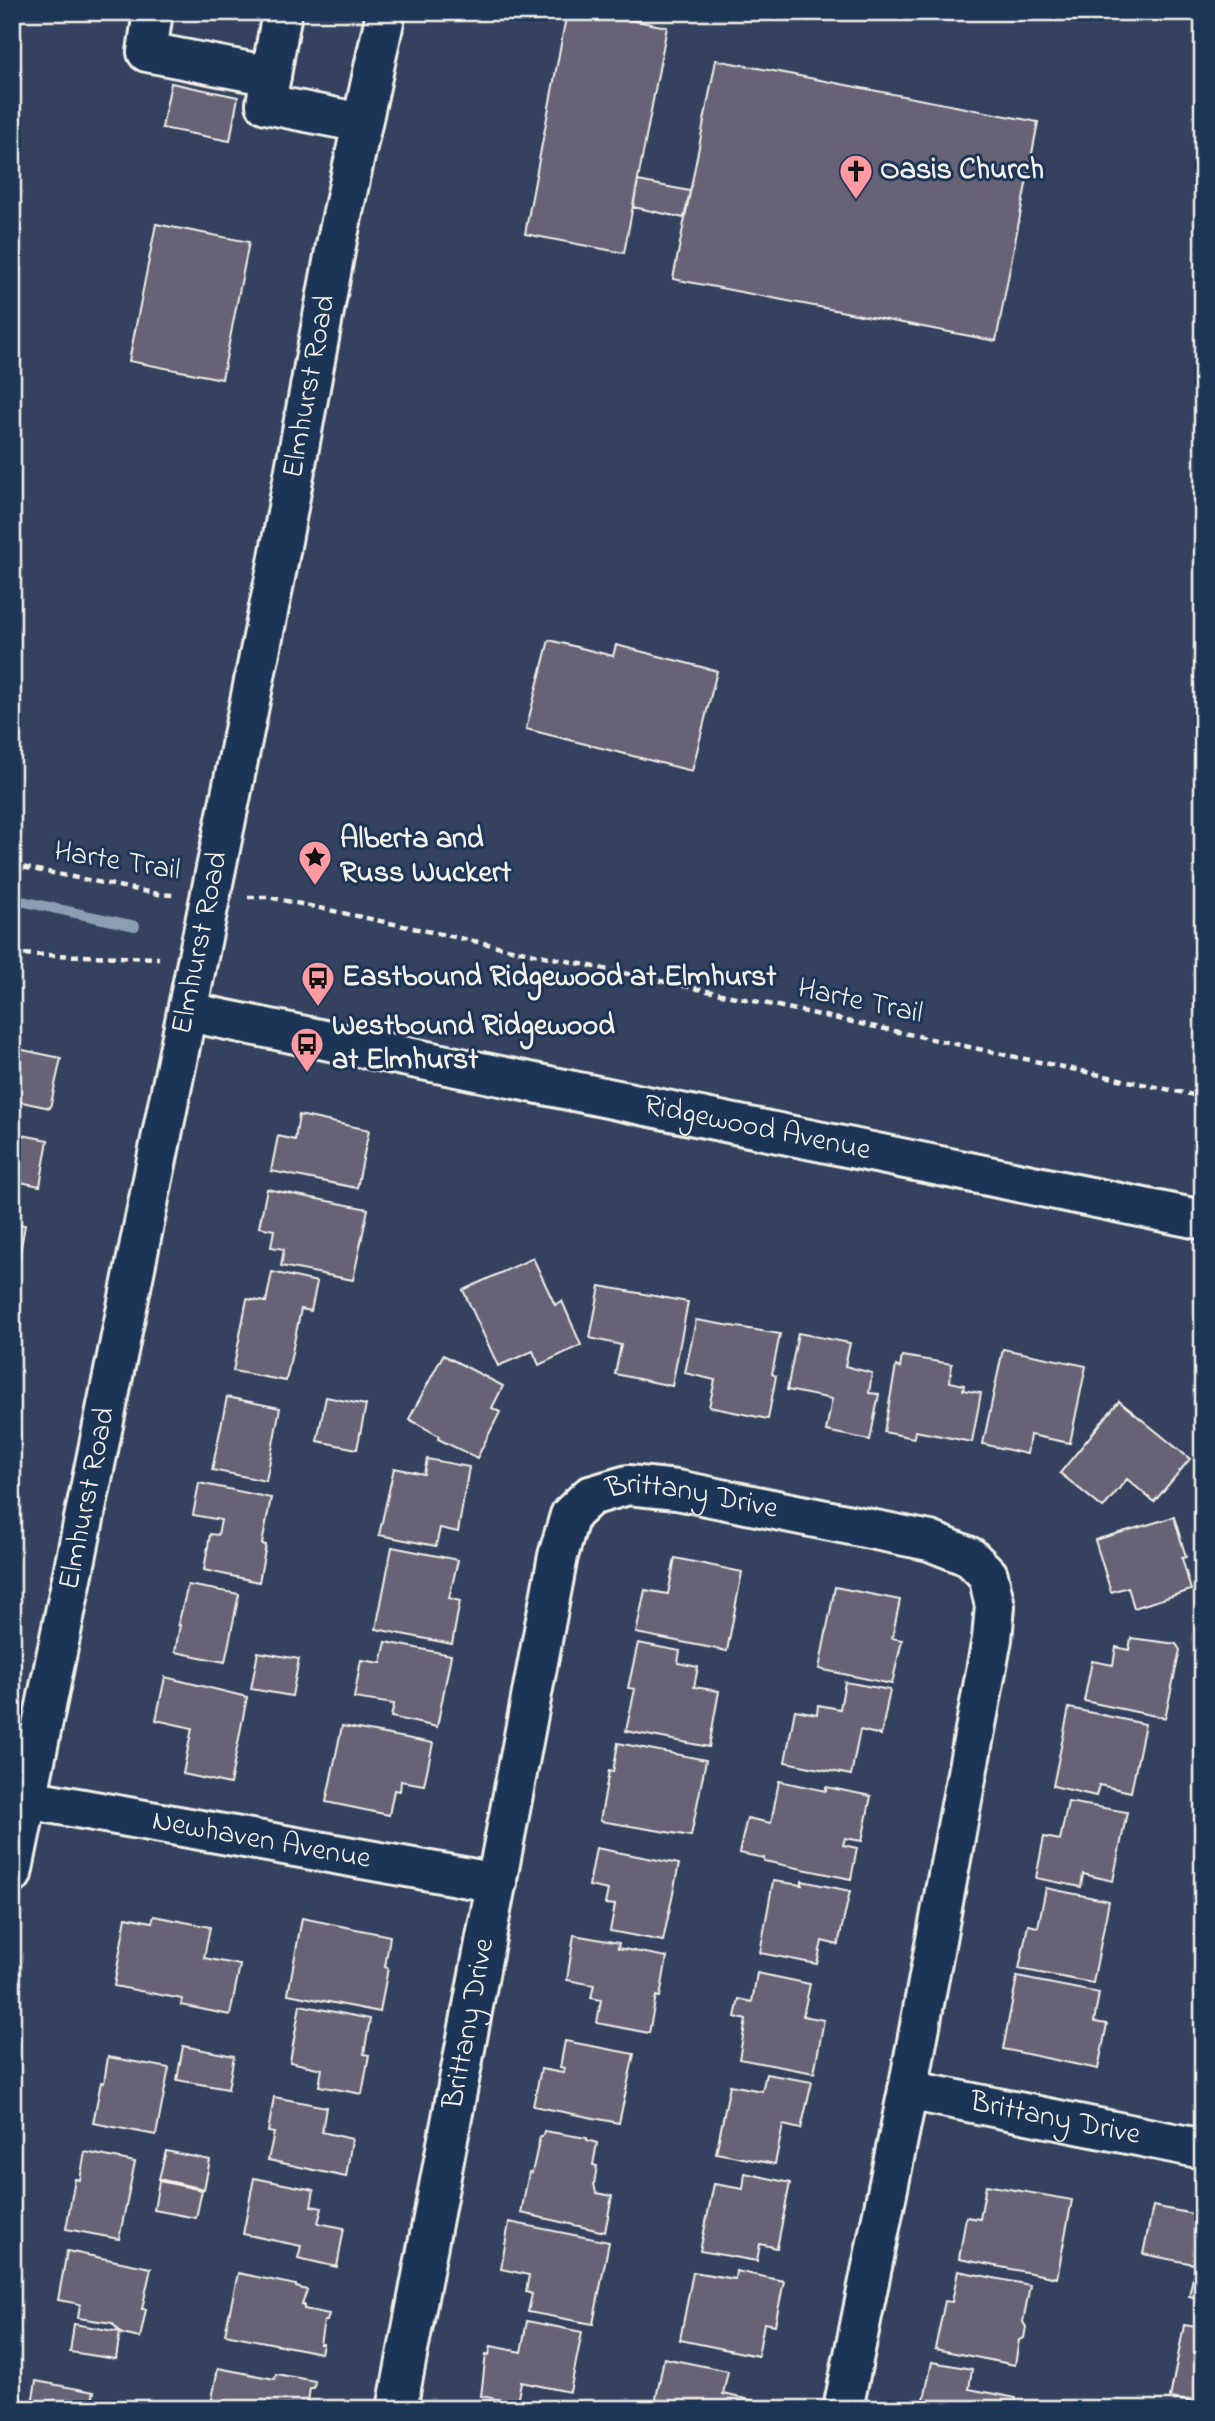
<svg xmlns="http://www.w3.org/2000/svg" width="1215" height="2421" font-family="'Indie Flower',sans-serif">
<rect width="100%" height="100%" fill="#344260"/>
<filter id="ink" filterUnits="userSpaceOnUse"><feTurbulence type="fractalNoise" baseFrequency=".0143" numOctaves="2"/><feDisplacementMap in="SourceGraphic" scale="14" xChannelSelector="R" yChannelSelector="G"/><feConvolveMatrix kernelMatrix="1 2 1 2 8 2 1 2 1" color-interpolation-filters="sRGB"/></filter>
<g filter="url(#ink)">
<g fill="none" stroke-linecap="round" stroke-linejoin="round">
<path stroke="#8c9fb2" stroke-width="10" d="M12,899L135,926"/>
</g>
<path fill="#686276" stroke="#f4f1e8" stroke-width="2" d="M567,12H589L667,27L624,253L525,234Z
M716,60L1038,122L996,341L673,279Z
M171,83L238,97L230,141L162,128Z
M638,181L690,191L684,218L633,207Z
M156,224L249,242L222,379L129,361Z
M549,640L613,656L616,645L717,671L692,771L526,729Z
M18,1049L61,1058L50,1108L12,1100V1079Z
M299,1115L369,1130L357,1188L271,1171L278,1136L295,1140Z
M12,1133L48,1140L40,1186L15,1181L12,1197Z
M267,1189L368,1209L353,1280L281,1266L284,1249L271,1247L274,1230L259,1227Z
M12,1223L25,1225L16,1275L12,1274Z
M533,1258L555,1305L562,1301L581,1345L539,1365L533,1351L498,1366L463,1290Z
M272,1272L317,1282L311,1311L301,1309L286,1381L233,1371L247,1299L266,1302Z
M600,1286L688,1302L672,1386L615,1374L621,1345L590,1338Z
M696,1320L780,1334L772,1374L776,1376L768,1419L709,1407L715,1380L685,1373Z
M798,1333L850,1343L845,1366L872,1373L869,1393L879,1394L870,1440L826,1431L832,1399L787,1390Z
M1003,1349L1086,1366L1070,1443L1030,1435L1027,1454L983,1444Z
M443,1355L503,1386L492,1408L500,1412L477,1458L438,1439L439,1436L409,1419Z
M902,1356L952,1364L950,1382L964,1385L963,1390L981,1393L972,1442L915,1431L914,1438L884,1432L896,1366L900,1368Z
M227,1397L280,1408L266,1481L212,1470Z
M326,1397L366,1405L357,1449L317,1441Z
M1119,1401L1190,1459L1154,1502L1127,1479L1103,1508L1060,1473Z
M427,1459L469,1467L458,1532L440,1528L436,1546L379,1535L394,1468L424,1474Z
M199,1483L271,1498L262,1544L266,1545L259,1582L204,1570L210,1534L218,1535L221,1520L193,1515Z
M1174,1517L1186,1557L1182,1558L1191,1590L1134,1608L1128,1587L1111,1592L1095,1540Z
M392,1547L458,1560L449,1598L460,1601L452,1644L376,1629Z
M675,1558L742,1572L727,1651L636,1633L645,1590L668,1594Z
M188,1585L239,1594L225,1662L175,1652L180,1625H178Z
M835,1587L900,1600L892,1638L902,1640L892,1684L819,1669Z
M1131,1638L1176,1644L1180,1650L1165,1718L1084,1701L1092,1661L1113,1665L1116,1647L1129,1650Z
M386,1642L451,1655L437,1727L391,1717L394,1704L354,1698L361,1660L381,1663Z
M638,1643L680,1651L678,1663L698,1667L694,1687L719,1691L709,1747L626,1731L635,1689L628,1688Z
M258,1652L299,1659L292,1696L251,1689Z
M165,1677L247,1697L230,1784L183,1774L192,1728L156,1720Z
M845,1682L890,1690L881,1735L860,1730L851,1775L785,1762L795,1710L817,1714L818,1705L840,1709Z
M1069,1708L1145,1724L1131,1792L1099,1785L1096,1796L1053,1786Z
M342,1726L433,1743L424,1785L401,1781L400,1791L394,1790L389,1815L326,1802Z
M618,1743L706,1760L691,1836L600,1821L609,1771L613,1772Z
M779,1781L826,1791V1787L871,1796L862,1841L845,1838L843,1845L857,1848L851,1879L764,1861V1858L739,1853L747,1818L771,1823Z
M1068,1802L1127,1812L1113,1881L1083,1874L1081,1887L1036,1878L1044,1837L1060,1840Z
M596,1848L679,1864L663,1941L610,1931L615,1905L605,1904L608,1890L589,1886Z
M773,1881L802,1885V1881L850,1891L838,1945L822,1941L817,1964L760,1953Z
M1046,1888L1109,1901L1093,1983L1019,1969L1028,1925L1038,1927Z
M154,1916L210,1927L204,1958L240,1965L230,2015L181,2005L182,1999L114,1986L126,1917L152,1922Z
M302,1918L390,1936L385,1967L388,1968L380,2012L288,1994Z
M574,1935L619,1943L618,1948L667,1957L660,1997L656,1996L649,2033L597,2023L601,2000L591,1998L594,1985L567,1980Z
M757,1973L810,1984L803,2016L824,2020L814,2073L739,2059L746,2020L735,2017L739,1999L752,2002Z
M1017,1977L1099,1993L1094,2022L1107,2024L1098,2069L1003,2049Z
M300,2005L370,2019L364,2054L369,2055L362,2094L319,2086L322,2069L290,2062Z
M565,2041L634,2054L619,2123L533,2106L541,2069L563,2073L564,2068L560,2067Z
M183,2046L234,2056L228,2089L177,2080Z
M108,2057L169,2068L156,2135L93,2123L101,2082L104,2083Z
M766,2074L812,2082L801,2129L783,2125L775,2164L716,2153L730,2085L762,2091Z
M274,2097L326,2107L322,2132L352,2139L346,2177L268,2160L274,2133L268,2132Z
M544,2131L587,2138V2140L597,2143L593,2165L597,2166L594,2184L596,2193L612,2196L605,2232L521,2213L529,2172L532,2173L540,2137H542Z
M166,2151L210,2160L204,2189L159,2179Z
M85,2152L135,2162L119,2239L66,2229L75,2179L80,2180Z
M745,2173L790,2183L777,2248L760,2244L757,2261L700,2251L714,2184L743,2189Z
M254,2178L314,2190L311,2206L322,2208L318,2223L344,2228L337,2267L298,2258L301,2246L243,2234Z
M159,2181L202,2190L196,2218L154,2210Z
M986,2185L1072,2200L1057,2278L959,2259L966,2217L980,2219Z
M1153,2206L1203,2216L1194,2264L1143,2254Z
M509,2222L609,2242L593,2324L528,2312L532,2294L526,2292L529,2275L501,2269Z
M1203,2231V2299L1189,2296Z
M67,2251L151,2268L142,2309H146L140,2338L122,2334L112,2323L78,2318L80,2304L58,2300Z
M736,2271L784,2281L775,2325L764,2323L758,2356L680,2340L693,2272L735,2279Z
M958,2271L1030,2285L1023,2322L1026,2327L1024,2338L1019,2340L1015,2365L935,2349L945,2301L952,2302Z
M238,2273L296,2285V2287L307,2290L302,2305H304V2309L329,2314L327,2321H324L320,2344H323L321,2353L225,2334Z
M527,2321L582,2332L570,2392L521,2382L517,2403L481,2396L486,2354L489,2355L491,2346L521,2352Z
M74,2324L120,2332L116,2359L70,2352Z
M1184,2325L1203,2328V2404L1170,2398Z
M664,2358L728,2371L723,2394L755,2401L754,2409H654Z
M932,2362L972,2369L969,2389L1016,2398L1014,2409H922Z
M218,2368L275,2379L276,2374L315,2381L314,2388H310L307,2409H210Z
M36,2381L94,2392L90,2409H31Z"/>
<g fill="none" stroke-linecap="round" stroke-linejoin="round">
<defs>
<g id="minor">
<path d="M153,12L147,52L271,76"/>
<path d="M282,12L266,104L362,123"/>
<path id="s1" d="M188,1012L1203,1220"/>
<path id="s2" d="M27,1799L497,1883"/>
<path id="s3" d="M12,1874L277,568L337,240L386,12"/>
<path id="s4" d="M908,2090L1203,2149"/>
<path id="s5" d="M397,2409L558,1556L570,1515L590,1496L628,1485L677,1490L930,1541L970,1557L988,1575L995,1606L992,1639L908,2090L843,2409"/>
</g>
</defs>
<use href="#minor" stroke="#f4f1e8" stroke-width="44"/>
<path stroke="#f4f1e8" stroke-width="4.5" stroke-dasharray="7 5" stroke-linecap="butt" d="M12,865L158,894L173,895
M248,897H268L1203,1097
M12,954L159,958"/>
<use href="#minor" stroke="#1d3557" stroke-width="38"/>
</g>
</g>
<defs>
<symbol id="church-pin" viewBox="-11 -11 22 30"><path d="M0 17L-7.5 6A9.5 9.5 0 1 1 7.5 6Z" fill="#ff9aa2" stroke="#1d3557"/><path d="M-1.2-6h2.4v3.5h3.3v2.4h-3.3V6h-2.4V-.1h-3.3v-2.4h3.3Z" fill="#111"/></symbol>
<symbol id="sight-pin" viewBox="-11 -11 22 30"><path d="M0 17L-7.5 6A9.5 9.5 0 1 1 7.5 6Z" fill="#ff9aa2" stroke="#1d3557"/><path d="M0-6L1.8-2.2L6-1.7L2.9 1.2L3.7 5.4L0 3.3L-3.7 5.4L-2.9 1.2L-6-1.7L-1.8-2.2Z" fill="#111"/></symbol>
<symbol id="bus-pin" viewBox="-11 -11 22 30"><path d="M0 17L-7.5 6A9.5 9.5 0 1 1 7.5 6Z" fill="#ff9aa2" stroke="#1d3557"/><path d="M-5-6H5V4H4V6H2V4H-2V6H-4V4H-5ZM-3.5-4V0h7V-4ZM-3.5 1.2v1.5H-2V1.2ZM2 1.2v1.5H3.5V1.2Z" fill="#111"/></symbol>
</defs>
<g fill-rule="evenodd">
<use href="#church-pin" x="837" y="152" width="38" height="52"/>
<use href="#sight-pin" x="296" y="838" width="38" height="52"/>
<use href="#bus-pin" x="299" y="959" width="38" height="52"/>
<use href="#bus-pin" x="288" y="1025" width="38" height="52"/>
</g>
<g text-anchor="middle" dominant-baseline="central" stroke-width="6" stroke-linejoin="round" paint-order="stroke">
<g font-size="30" font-weight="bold" fill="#f4f1e8" stroke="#1d3557" text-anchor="start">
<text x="880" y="171">Oasis Church</text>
<text x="340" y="840">Alberta and<tspan x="340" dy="34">Russ Wuckert</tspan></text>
<text x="342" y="978">Eastbound Ridgewood at Elmhurst</text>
<text x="332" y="1027">Westbound Ridgewood<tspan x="332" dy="34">at Elmhurst</tspan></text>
</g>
<g font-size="30" fill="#f4f1e8" stroke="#1d3557">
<text stroke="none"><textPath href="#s3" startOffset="1517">Elmhurst Road</textPath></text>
<text transform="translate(117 862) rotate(9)">Harte Trail</text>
<text stroke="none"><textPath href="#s3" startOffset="950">Elmhurst Road</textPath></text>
<text transform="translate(860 1002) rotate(12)">Harte Trail</text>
<text stroke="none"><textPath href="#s1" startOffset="581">Ridgewood Avenue</textPath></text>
<text stroke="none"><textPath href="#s3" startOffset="383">Elmhurst Road</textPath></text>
<text stroke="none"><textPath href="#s5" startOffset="1043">Brittany Drive</textPath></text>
<text stroke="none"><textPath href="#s2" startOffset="238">Newhaven Avenue</textPath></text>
<text stroke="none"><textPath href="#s5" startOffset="392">Brittany Drive</textPath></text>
<text stroke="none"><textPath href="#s4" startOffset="150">Brittany Drive</textPath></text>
</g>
</g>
<rect width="1215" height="2421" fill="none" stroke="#1d3557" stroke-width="42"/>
<rect x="21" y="21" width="1173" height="2379" fill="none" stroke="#f4f1e8" stroke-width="2.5" filter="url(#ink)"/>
</svg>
